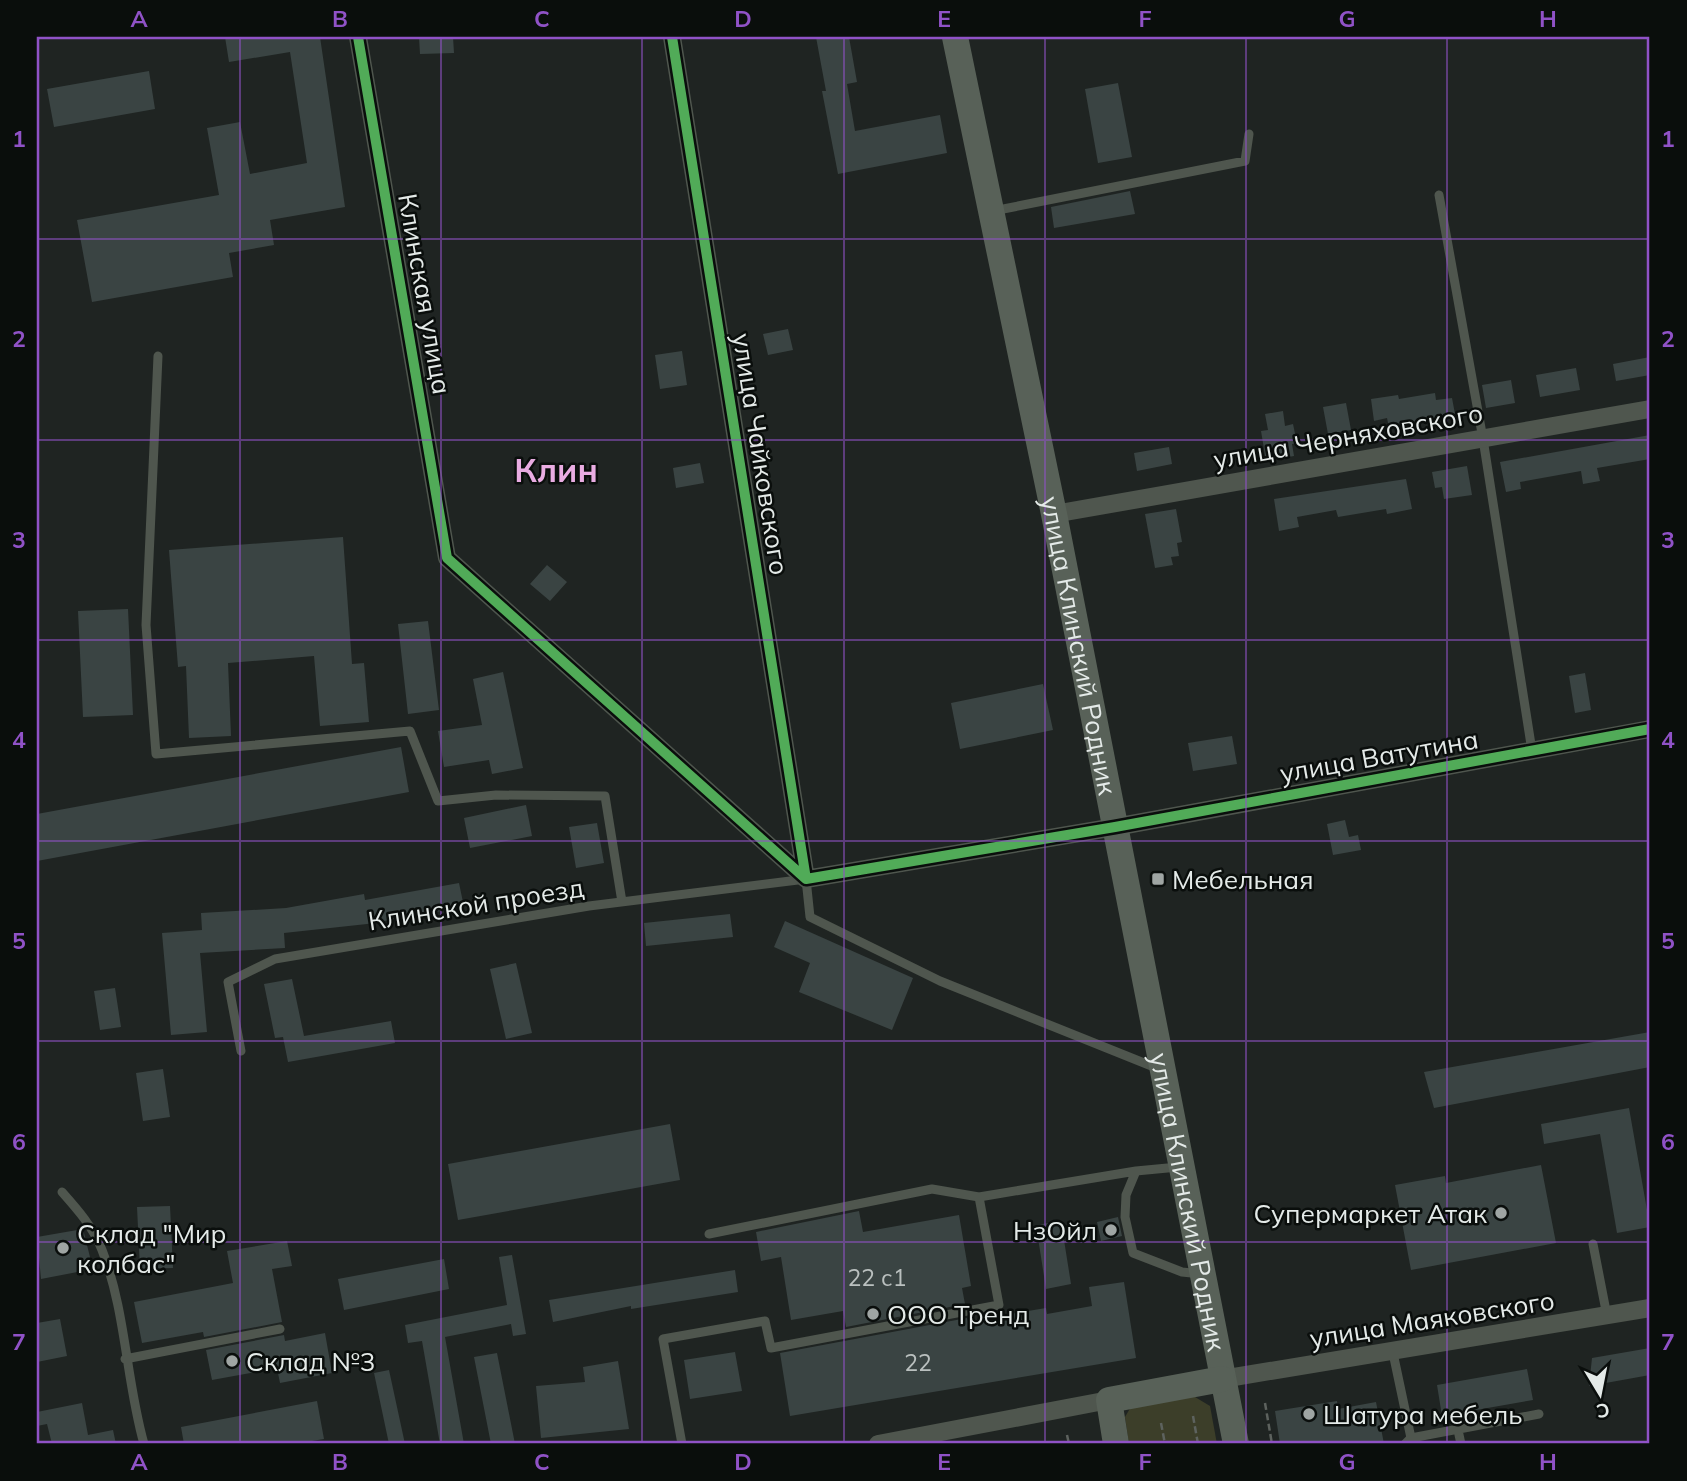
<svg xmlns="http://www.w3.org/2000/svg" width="1687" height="1481" font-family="Mulish,sans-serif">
<rect width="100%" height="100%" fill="#1f2422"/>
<path fill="#3c3e29" d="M1190,1394L1210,1406L1217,1444H1129L1125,1417L1132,1405Z"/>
<path fill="#3a4443" d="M225,37H320L345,207L270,220L274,245L229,253L233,277L92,302L77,220L219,195L207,128L240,122L250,174L307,163L290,52L229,62Z
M419,37H453L454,53L420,54Z
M816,37H849L857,82L847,84L855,131L940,115L947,153L838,174L822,91H826Z
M149,71L155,109L54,127L47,89Z
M1118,83L1132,157L1098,163L1085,89Z
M1130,191L1135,214L1054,228L1051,207Z
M788,329L793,350L768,355L763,334Z
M682,351L687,385L660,389L655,355Z
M1650,357V375L1616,381L1613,364Z
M1576,368L1580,390L1540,397L1536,375Z
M1511,380L1515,403L1486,408L1482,385Z
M1435,393L1436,400L1452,398L1455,414L1389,428L1387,418L1374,421L1371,399L1398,395L1399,399Z
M1346,403L1351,430L1328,434L1323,407Z
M1283,411L1285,426L1293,424L1297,443L1292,444L1294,456L1266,461L1261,431L1268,430L1265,414Z
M1650,435V459L1597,468L1600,481L1583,484L1581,471L1520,482L1521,489L1506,492L1500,462Z
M1169,447L1172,464L1137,471L1134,453Z
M700,463L704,483L676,488L673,468Z
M1467,466L1472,495L1444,499L1442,487L1435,488L1432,472Z
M1406,479L1412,509L1387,514L1386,509L1338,517L1336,510L1297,517L1299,527L1279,531L1274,499Z
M1176,509L1182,542L1177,543L1179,556L1171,557L1173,565L1155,568L1145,514Z
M343,537L352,664L364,663L369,722L320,726L314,656L228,663L231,736L189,738L186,666L178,667L169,550Z
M547,565L567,582L550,601L530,584Z
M128,609L133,715L83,717L78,611Z
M428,621L439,710L408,714L398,624Z
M503,672L523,768L492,774L489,760L444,767L438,731L482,725L473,679Z
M1585,673L1591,710L1575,713L1569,676Z
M1043,684L1053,730L960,749L951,703Z
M1232,736L1237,764L1193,771L1188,743Z
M401,747L409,792L37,861V814Z
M526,805L532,836L470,848L464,818Z
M1345,820L1349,837L1358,835L1361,850L1333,855L1327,824Z
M597,823L604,863L576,868L569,827Z
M459,883L464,907L367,924L284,933L285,948L200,953L207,1032L171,1035L162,933L202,930L201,913L286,908L364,894L365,900Z
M730,914L733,937L646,946L644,923Z
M785,921L913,978L892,1030L799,992L810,963L774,947Z
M516,963L532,1033L506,1039L490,969Z
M292,979L304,1036L391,1021L395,1043L288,1062L283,1037L275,1038L264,984Z
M115,988L121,1027L100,1030L94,991Z
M1650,1032V1067L1434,1108L1424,1072Z
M163,1069L170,1117L143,1121L136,1073Z
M1629,1108L1650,1227L1617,1233L1600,1134L1544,1144L1541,1124Z
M670,1124L680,1180L458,1220L448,1164Z
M1541,1165L1556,1243L1411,1270L1395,1185L1445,1176L1446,1183Z
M170,1206L173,1268L140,1269L137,1207Z
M859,1211L863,1232L959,1215L971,1286L962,1288L965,1304L846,1327L843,1311L791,1320L781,1257L761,1261L756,1232Z
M1118,1217L1122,1236L1101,1241L1097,1222Z
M1061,1221L1071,1284L1046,1289L1036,1225Z
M83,1229L93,1269L41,1279L37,1237Z
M287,1241L292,1266L272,1269L282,1322L204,1337L203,1332L142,1343L134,1302L233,1283L227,1251Z
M512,1255L526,1334L513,1336L511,1324L445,1337L464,1444H440L422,1341L408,1343L405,1325L507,1305L499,1257Z
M444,1259L449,1289L344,1310L338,1279Z
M735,1270L738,1292L631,1309V1306L553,1322L549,1300Z
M1124,1282L1136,1358L790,1416L780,1353L967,1318L968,1321L1046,1308L1047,1314L1092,1306L1089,1287Z
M60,1319L67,1356L37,1362V1323Z
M325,1333L332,1373L280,1383L277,1368L212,1380L206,1350L284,1335L285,1341Z
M1650,1348V1375L1589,1386L1592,1358Z
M735,1352L742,1391L690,1399L684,1360Z
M497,1353L515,1444H491L474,1357Z
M618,1361L629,1429L541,1438L536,1386L585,1382L583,1367Z
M1527,1369L1533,1400L1442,1416L1437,1385Z
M389,1370L405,1444H389L374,1373Z
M317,1401L324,1439L294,1444H184L181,1427Z
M1337,1401L1338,1409L1376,1402L1384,1444H1280L1275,1411Z
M82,1403L88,1435L113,1430L116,1444H52L47,1424L37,1426V1412Z"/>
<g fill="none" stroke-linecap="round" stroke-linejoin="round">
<path stroke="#5d625e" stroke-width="2.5" stroke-dasharray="7 3.5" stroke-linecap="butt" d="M1265,1403L1272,1444
M1193,1416L1198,1444
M1161,1423L1165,1444
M1067,1435L1069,1444"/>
<path stroke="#4f564e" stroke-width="9" d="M1439,195L1483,439L1532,751
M993,211L1245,161L1249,134
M158,356L146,625L156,754L410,731L438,801L496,795L605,796L622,902
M241,1051L228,982L275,959L589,906L806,879L810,917L940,981L1159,1069
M1178,1167L1136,1171L1126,1195L1125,1217L1133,1253L1182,1272L1201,1274
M62,1192C78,1210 93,1227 102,1250C126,1311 126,1381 144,1444
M709,1234L932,1189L979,1197
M1593,1244L1607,1316
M1393,1353L1411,1438L1405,1444
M125,1359L280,1329
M1458,1430L1461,1444
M1411,1438L1539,1414
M682,1444L663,1339L765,1321L771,1348L999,1305L979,1197L1136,1171"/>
<path stroke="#4f564e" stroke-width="18" d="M358,37L447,558L806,879
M672,37L806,879
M1054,514L1650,409
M806,879L1115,827L1650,729
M1222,1379L1650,1308
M878,1444L1109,1400"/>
<g stroke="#586158" stroke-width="26">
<path id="s1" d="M955,37L1054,514L1236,1444"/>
<path d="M1116,1444L1109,1400L1222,1379"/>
</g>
<defs>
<path id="cycleway" d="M358,37L447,558L806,879
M672,37L806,879
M806,879L1115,827L1650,729"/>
</defs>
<use href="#cycleway" stroke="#0a0e0c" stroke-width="15"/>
<use href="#cycleway" stroke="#51ab58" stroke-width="10"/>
</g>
<path fill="none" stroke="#9052c7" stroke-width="2" stroke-opacity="0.55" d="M240,37V1444M441,37V1444M642,37V1444M844,37V1444M1045,37V1444M1246,37V1444M1447,37V1444M37,239H1650M37,440H1650M37,640H1650M37,841H1650M37,1041H1650M37,1242H1650"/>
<g fill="#9fa5a3" stroke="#0a0e0c" stroke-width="2.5">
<rect x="1151" y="872" width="14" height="14" rx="3.5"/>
<circle cx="1501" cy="1213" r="7"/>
<circle cx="1111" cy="1230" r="7"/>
<circle cx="63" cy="1248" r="7"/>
<circle cx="873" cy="1314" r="7"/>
<circle cx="232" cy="1361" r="7"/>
<circle cx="1309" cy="1414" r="7"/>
</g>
<g text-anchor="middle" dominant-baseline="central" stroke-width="5" stroke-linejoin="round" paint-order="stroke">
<g font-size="23" fill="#bac0bf">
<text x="877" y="1277">22 с1</text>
<text x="918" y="1362">22</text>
</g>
<g font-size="26" fill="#e4eae8" stroke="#0a0e0c">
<text transform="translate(425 294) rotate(80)">Клинская улица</text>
<text transform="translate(1348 436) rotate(-10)">улица Черняховского</text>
<text transform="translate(761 454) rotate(81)">улица Чайковского</text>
<text stroke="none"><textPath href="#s1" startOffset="621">улица Клинский Родник</textPath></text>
<text transform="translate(1379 756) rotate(-10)">улица Ватутина</text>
<text transform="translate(476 904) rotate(-9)">Клинской проезд</text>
<text stroke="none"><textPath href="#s1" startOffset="1188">улица Клинский Родник</textPath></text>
<text transform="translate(1432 1319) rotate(-9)">улица Маяковского</text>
</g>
<g font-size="26" fill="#e4eae8" stroke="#0a0e0c" text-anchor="start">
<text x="1172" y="879">Мебельная</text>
<text x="1487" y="1213" text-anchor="end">Супермаркет Атак</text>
<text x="1097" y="1230" text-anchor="end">НзОйл</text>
<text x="77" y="1233">Склад "Мир<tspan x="77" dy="30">колбас"</tspan></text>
<text x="887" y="1314">ООО Тренд</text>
<text x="246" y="1361">Склад №3</text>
<text x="1323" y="1414">Шатура мебель</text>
</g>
<g font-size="33" font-weight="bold" fill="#e9ace2" stroke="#0a0e0c">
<text x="556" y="469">Клин</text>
</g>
</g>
<rect width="1687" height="1481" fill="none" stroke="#0a0e0c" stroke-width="77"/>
<g transform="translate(1600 1394) rotate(170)" stroke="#0a0e0c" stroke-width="5" paint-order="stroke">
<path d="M0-5L12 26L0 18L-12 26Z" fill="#e4eae8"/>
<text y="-10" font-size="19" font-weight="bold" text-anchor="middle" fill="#e4eae8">С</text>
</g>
<rect x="38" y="38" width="1610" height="1404" fill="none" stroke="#9052c7" stroke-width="2.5"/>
<g font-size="23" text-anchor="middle" font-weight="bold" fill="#9052c7">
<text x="139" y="27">A</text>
<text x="340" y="27">B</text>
<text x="542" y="27">C</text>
<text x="743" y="27">D</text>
<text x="944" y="27">E</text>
<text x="1145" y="27">F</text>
<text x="1347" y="27">G</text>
<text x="1548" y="27">H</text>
<text x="19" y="147">1</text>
<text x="1668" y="147">1</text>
<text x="19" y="347">2</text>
<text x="1668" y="347">2</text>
<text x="19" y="548">3</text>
<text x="1668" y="548">3</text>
<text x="19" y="748">4</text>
<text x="1668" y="748">4</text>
<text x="19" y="949">5</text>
<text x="1668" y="949">5</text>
<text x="19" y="1150">6</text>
<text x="1668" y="1150">6</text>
<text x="19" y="1350">7</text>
<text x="1668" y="1350">7</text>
<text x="139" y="1470">A</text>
<text x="340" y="1470">B</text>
<text x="542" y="1470">C</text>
<text x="743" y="1470">D</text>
<text x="944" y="1470">E</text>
<text x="1145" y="1470">F</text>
<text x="1347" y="1470">G</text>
<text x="1548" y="1470">H</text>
</g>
</svg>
